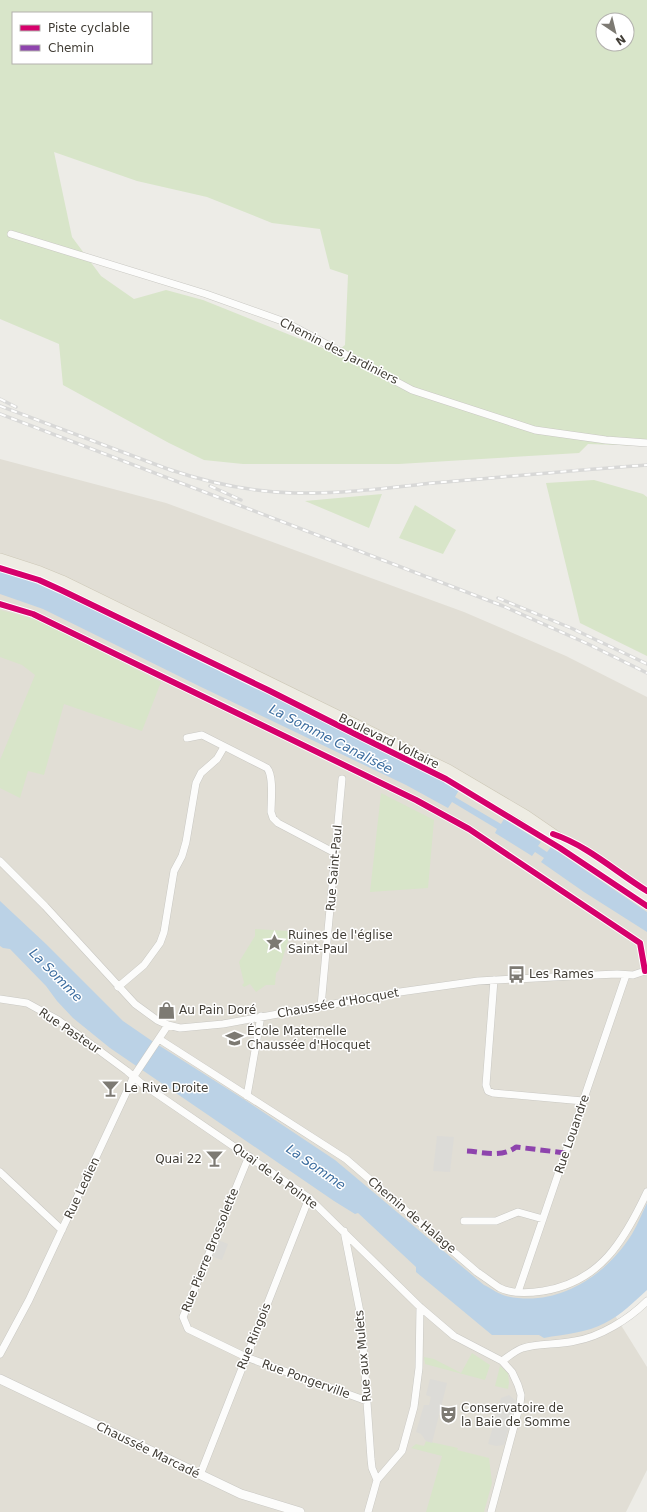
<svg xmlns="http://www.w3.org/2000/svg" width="647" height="1512" font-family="'DejaVu Sans',sans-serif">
<rect width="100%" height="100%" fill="#edece7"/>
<path fill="#e1ded5" d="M0,459L166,503L464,612L566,656L647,697V1271L606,1301L647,1367V1470L626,1512H0Z"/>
<path fill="#d8e5c9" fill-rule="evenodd" d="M0,0H647V446L588,444L579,453L399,464H243L204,460L169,443L63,385L59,344L0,319ZM13,13H151V63H13ZM603,20H627V44H603ZM54,152L137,181L207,197L272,223L320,229L330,269L348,275L345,345L335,353L203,300L166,290L134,299L101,276L72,237Z
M594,480L643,494L647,497V656L580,623L546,483Z
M382,494L369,528L305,501Z
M415,505L456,530L443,554L399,538Z
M0,610L38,620L161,682L142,731L64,704L44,775L28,771L20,798L0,788V760L35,675L22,665L0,657Z
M381,793L434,820L428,888L370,892Z
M255,929L288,931L289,938L279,970L276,973L275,985H266L256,992L250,984L244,987L242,985L244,983L239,962L255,936Z
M472,1353L490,1365L485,1380L425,1364L424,1357L434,1359L461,1373Z
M500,1366L508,1373L509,1383L508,1389L495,1386Z
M426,1441L458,1448L457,1450L489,1458L492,1483L484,1512H426L442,1456L411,1448L416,1444L424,1446Z"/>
<path fill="#dcdbd7" d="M437,1136L454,1137L450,1172L433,1171Z
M215,1239L228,1244L222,1260L208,1255Z
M430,1379L447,1383L432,1443L426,1441L421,1434L416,1432L424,1405H429L431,1397L426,1395Z
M509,1395L516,1401L504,1445L496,1446L488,1444L501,1398Z"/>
<path fill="#bbd2e6" d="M0,571C63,589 121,622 180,651C268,694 356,737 444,780L459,790L455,797L501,824L504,819L541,842L538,846L547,852L551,847L647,912V932L584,892L541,862L544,858L535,852L532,856L495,833L497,829L452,802L448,808L406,785L201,687L43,609L0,594Z
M0,901L46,944L123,1021L152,1041L245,1100L335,1160L484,1285C491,1288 498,1294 506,1296C557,1308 606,1276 632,1234C638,1224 642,1213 647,1203V1290C634,1302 621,1315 605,1323C587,1333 564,1334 544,1338L539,1335H492L416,1272V1267L358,1213L355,1214L334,1201L110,1048L73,1018L57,1001L46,986L10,949L3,948L0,946Z"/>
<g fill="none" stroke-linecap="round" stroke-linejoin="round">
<defs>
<path id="minor" d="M11,234L206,294L285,322L412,390L535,430L606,440L647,443
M187,738L202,735L267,768C274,776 271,801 271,812L273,818L278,823L335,853
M0,861L45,906L135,1004L157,1020L168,1025L180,1028L223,1024L400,992L478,981L572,976L617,974L633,975L645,971L647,968
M494,980L486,1085L488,1091L493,1093L583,1101
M118,987L144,965L160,943L164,932L174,871L182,856L186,842L196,783L201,773L217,759L224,747
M0,999L27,1003L58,1020L127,1071L141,1083L309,1198L420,1307L454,1336L502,1361L512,1372L518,1385L521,1395L520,1404L491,1512
M321,1006L342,779
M159,1039L346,1159L477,1272C485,1277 492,1283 500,1288C512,1294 530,1293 543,1291C600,1282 624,1241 647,1192
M247,1096L261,1016
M249,1156L183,1317L188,1329L246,1357L367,1401
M0,1172L62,1230
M464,1221H496L518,1212L543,1219
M344,1231L361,1317L371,1459L372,1468L377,1480
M518,1292L626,975
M0,1354L29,1300L134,1076L168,1025
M502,1361C508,1357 516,1350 523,1348C538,1343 558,1345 575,1341C600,1337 629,1319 647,1301
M200,1475L309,1198
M368,1512L377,1480L402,1451L414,1407L419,1368L420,1307"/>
<path id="tertiary" d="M0,1379L241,1494L300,1512"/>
<path id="primary" d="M0,559L40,572L62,581L448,770L526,816L561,840L596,862L647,897"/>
</defs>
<use href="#minor" stroke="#c9c8c3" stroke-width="8"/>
<use href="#tertiary" stroke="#c9c8c3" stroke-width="10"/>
<use href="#primary" stroke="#cdc8b7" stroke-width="12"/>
<use href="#minor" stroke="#fcfcfb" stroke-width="7"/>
<use href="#tertiary" stroke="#fcfcfb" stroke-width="9"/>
<use href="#primary" stroke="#eeece3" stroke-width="11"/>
<defs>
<path id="rail" d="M0,399L16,407
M0,406L173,471
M0,414L503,606L588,644L647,673
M168,469C209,483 251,492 295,493C341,494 387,488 433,483C504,477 576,470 647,465
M210,486L241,500
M498,598L571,628L647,664"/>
</defs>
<use href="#rail" stroke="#d8d8d7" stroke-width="3.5"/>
<use href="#rail" stroke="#fff" stroke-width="2" stroke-dasharray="6" stroke-linecap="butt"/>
<path stroke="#8e44ad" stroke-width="5" stroke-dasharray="10 5" stroke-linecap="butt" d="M467,1151C483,1152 502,1158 516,1147L566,1153"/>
<defs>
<path id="cycleway" d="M0,568L39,580L61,590L268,690L363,738L446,779L560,848L647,906
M0,604L33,614L416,800L469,829L640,943L645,971
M553,834C588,846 616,872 647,891"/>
</defs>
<use href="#cycleway" stroke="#fff" stroke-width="8"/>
<use href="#cycleway" stroke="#d6006c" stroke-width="6"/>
</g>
<defs>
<symbol id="sight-bare" viewBox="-9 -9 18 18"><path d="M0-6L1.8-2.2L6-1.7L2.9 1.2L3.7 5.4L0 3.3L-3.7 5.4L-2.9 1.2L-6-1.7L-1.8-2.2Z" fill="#7d7a73" stroke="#fff" stroke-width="2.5" paint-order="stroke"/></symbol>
<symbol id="bus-bare" viewBox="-9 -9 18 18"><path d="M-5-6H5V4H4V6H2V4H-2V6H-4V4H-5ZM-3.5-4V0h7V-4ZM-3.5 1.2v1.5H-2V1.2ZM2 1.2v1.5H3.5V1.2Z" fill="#7d7a73" stroke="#fff" stroke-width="2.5" paint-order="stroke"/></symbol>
<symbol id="shop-bare" viewBox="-9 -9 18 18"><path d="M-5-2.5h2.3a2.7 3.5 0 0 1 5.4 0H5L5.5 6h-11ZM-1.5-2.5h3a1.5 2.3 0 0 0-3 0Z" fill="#7d7a73" stroke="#fff" stroke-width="2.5" paint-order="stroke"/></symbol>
<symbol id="school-bare" viewBox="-9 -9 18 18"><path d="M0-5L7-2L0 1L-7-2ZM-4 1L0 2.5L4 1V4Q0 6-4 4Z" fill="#7d7a73" stroke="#fff" stroke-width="2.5" paint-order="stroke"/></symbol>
<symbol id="bar-bare" viewBox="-9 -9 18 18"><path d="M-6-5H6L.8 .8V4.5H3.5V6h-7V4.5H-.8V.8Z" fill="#7d7a73" stroke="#fff" stroke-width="2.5" paint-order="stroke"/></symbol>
<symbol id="theatre-bare" viewBox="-9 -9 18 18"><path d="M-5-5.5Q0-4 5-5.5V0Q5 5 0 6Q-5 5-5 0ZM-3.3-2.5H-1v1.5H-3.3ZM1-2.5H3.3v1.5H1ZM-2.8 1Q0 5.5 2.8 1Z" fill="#7d7a73" stroke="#fff" stroke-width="2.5" paint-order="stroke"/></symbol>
</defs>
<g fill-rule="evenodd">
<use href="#sight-bare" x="262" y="930" width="25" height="25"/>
<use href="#bus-bare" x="504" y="962" width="25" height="25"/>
<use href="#shop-bare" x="154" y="998" width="25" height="25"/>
<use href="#school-bare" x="222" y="1026" width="25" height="25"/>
<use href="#bar-bare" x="98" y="1076" width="25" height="25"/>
<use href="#bar-bare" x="202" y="1146" width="25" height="25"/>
<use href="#theatre-bare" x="436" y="1402" width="25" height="25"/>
</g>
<g text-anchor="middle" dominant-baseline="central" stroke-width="3" stroke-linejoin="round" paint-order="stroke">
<g font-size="12" fill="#413d35" stroke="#fff">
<text transform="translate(339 351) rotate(27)">Chemin des Jardiniers</text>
<text transform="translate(389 741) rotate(26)">Boulevard Voltaire</text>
<text transform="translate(334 868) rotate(-85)">Rue Saint-Paul</text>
<text transform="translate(338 1003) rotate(-10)">Chaussée d'Hocquet</text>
<text transform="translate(70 1031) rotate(34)">Rue Pasteur</text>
<text transform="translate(572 1134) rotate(-71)">Rue Louandre</text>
<text transform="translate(275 1176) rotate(36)">Quai de la Pointe</text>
<text transform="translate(82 1188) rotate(-65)">Rue Ledien</text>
<text transform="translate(412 1215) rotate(40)">Chemin de Halage</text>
<text transform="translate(210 1250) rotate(-68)">Rue Pierre Brossolette</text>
<text transform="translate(254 1336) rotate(-68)">Rue Ringois</text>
<text transform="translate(363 1356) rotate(-95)">Rue aux Mulets</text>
<text transform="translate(306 1379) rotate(20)">Rue Pongerville</text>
<text transform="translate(148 1450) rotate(26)">Chaussée Marcadé</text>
</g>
<g font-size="12" fill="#413d35" stroke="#fff" text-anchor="start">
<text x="288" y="935">Ruines de l'église<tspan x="288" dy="14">Saint-Paul</tspan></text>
<text x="529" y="974">Les Rames</text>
<text x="179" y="1010">Au Pain Doré</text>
<text x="247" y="1031">École Maternelle<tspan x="247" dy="14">Chaussée d'Hocquet</tspan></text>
<text x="124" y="1088">Le Rive Droite</text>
<text x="202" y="1159" text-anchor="end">Quai 22</text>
<text x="461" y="1408">Conservatoire de<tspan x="461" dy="14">la Baie de Somme</tspan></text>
</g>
<g font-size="13" font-style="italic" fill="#3c6d9f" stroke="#fff">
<text transform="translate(331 739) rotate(27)">La Somme Canalisée</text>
<text transform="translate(56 975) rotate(45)">La Somme</text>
<text transform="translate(316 1167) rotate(35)">La Somme</text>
</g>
</g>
<rect x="12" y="12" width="140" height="52" fill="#ffffff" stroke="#b3b1ae"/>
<rect x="20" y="25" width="20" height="6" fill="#d6006c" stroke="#b3b1ae"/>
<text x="48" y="32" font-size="12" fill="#413d35">Piste cyclable</text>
<rect x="20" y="45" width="20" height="6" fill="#8e44ad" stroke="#b3b1ae"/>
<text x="48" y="52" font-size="12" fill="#413d35">Chemin</text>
<g transform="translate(615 32) rotate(145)"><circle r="19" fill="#ffffff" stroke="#b3b1ae"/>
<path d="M0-3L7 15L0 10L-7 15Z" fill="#7d7a73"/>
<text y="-6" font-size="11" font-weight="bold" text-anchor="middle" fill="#413d35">N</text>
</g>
</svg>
